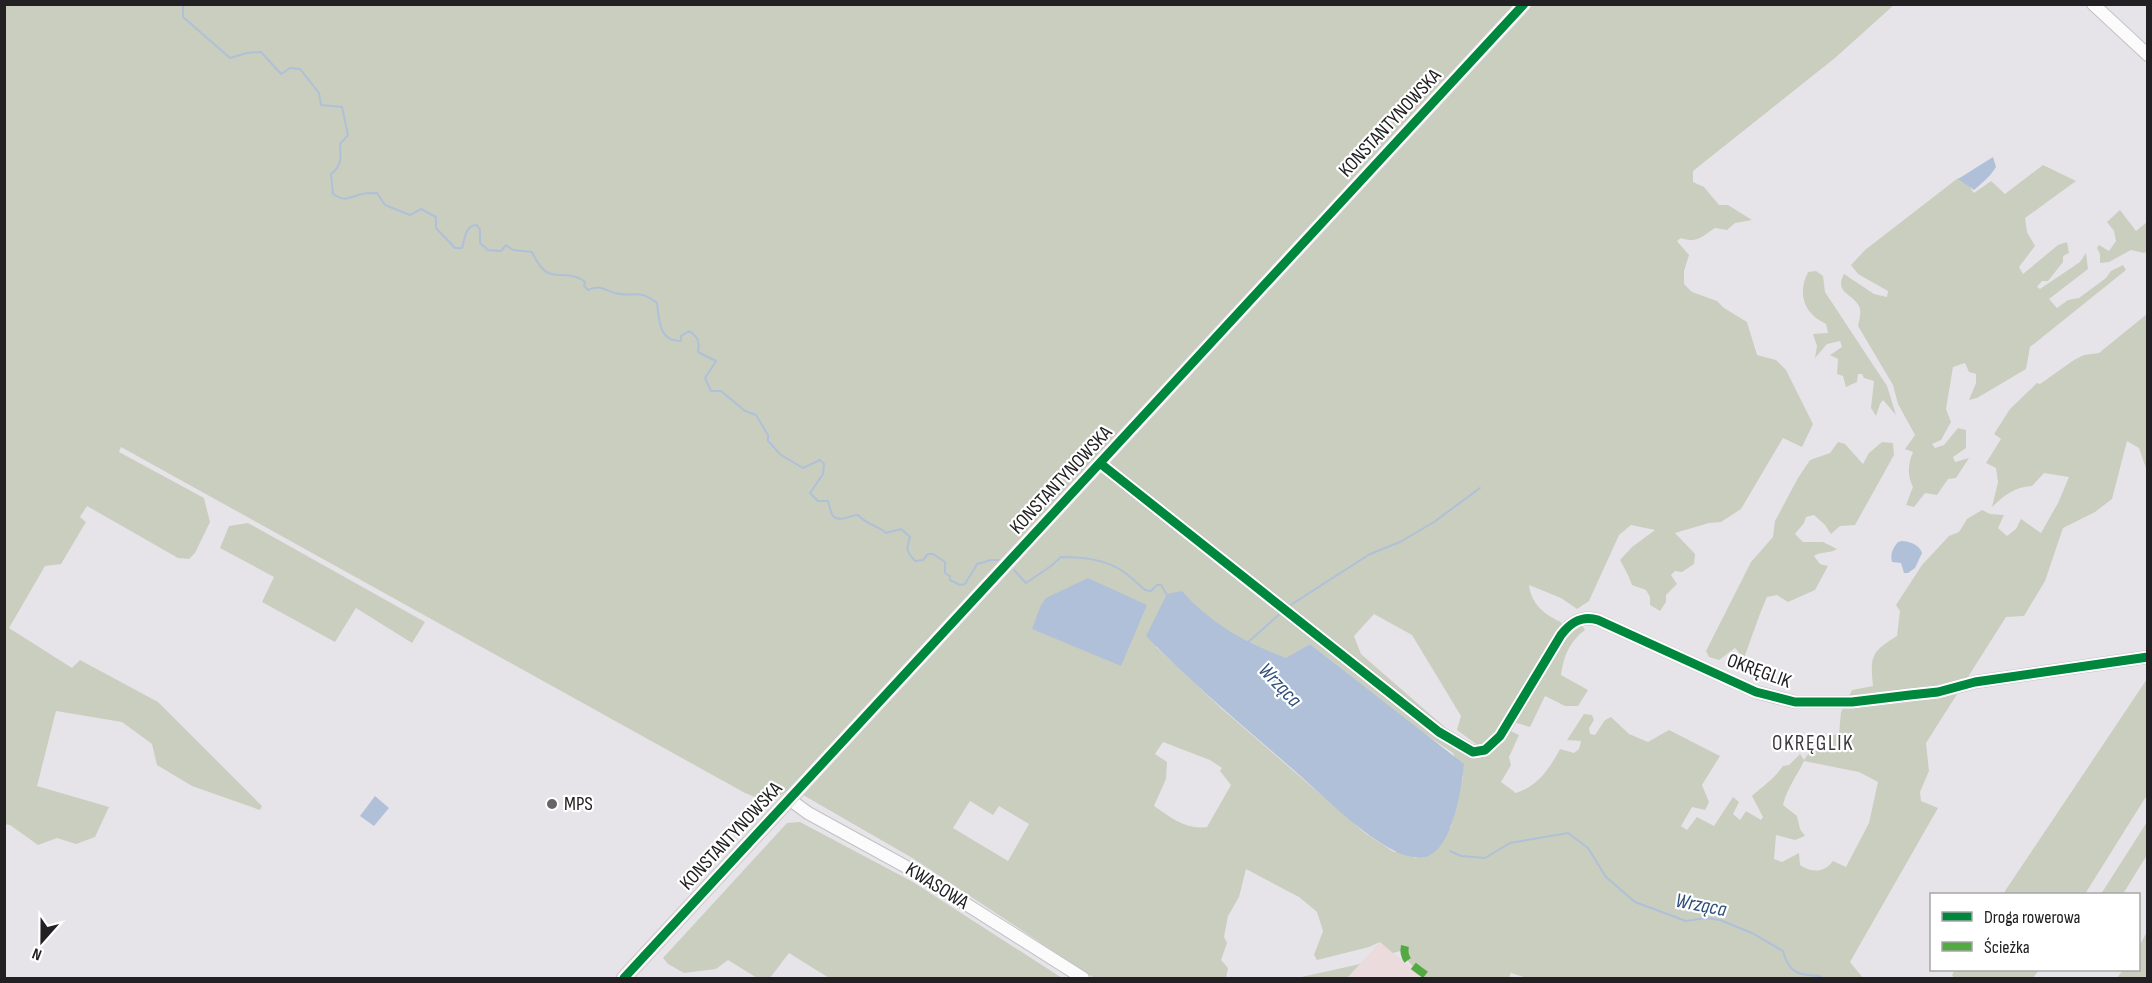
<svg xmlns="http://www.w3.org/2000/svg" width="2152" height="983" font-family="'Sofia Sans Condensed',sans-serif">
<rect width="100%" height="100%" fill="#e7e4e9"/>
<path fill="#ebdbdc" d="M1380,942L1417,972L1422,978H1347Z"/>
<path fill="#cacebf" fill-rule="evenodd" d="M4,5H1894L1835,58L1693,171V182L1704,187L1719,205H1728L1752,220L1735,223L1727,230L1715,228C1702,236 1698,244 1681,238L1677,241L1689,255L1684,271V284L1692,292L1717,301L1724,308L1747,322L1757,355L1776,360L1786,370L1813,424L1802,447L1783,438L1741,509L1721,522L1709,523L1675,533L1695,554L1694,564L1682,572L1675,571L1671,575L1677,584L1666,595V602L1660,611L1650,605V597L1646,590L1632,585L1628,575L1620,560L1632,547L1655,530L1631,525L1619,535L1589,601L1577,609L1561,598L1529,585C1531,604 1545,615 1561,622L1562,626L1502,727L1519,735L1509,757L1511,765L1501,782L1516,793C1538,786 1550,768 1560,749L1574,753L1579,749L1581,741L1567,740L1584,714L1592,715L1594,720L1589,728L1590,734L1595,735L1605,720L1611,717L1629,734L1648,742L1669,730L1720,756L1702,785L1709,802L1705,810L1692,807L1681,826L1687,830L1697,817L1714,826L1733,797L1739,802L1733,814L1740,820L1746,811L1761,820L1763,817L1752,796C1765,784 1772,781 1783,766L1789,765L1800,754L1804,760L1819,738L1839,734L1841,712L1852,690L1873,686C1870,656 1871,652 1897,636L1900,611L1896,605L1922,565L1949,536L1959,532L1967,519L1982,510L1990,514L2004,515L1998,528L2007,536L2016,529L2021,519L2041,533L2058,503L2069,477L2044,473L2032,486C2014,487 2005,495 1992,507L1998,482L1996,468L1986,463L2001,439L1994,434L2010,409L2037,383L2040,384L2074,360L2084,355L2099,353L2147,314V471L2139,448L2127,441L2112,499L2095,512L2063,528L2045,581L2024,616L2006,617L1926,743L1929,771L1920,792L1921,801L1938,808L1850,962L1863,978H1527L1511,973L1509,978H1422L1400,951L1393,953L1380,942L1369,947L1317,960L1314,955L1323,931L1317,912L1299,897L1246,869L1239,897L1228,916L1224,937L1227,943L1221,960L1228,968L1226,978H1094L914,859L791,788L778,797L765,801L745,793L121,447L119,452L204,498L210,522L195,553L189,559L178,558L87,506L80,517L86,522L61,564L45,566L9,628L72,668L80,660L158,702L262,806L260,810L192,786L157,765L152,744L122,722L56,711L37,786L109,807L95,837L76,844L57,838L38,845L10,825L4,824ZM1181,591C1210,624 1245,642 1286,659L1310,644L1425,734L1453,753L1463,777L1451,827L1416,858L1400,852H1394L1365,833L1221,708L1156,647ZM1374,614L1412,635L1461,716L1457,730L1480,747L1464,744L1361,654L1354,636ZM1163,742L1210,760L1222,768L1220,771L1231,785L1207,827C1186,830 1170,817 1154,806L1166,779L1167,762L1155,754ZM1804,761L1859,772L1878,782L1869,823L1846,867L1833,861C1824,873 1812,873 1800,865L1799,853L1782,862L1774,859L1776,835L1795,840L1805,836L1800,829L1797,816L1783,805C1787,788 1797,776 1804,761ZM970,801L993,815L999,806L1029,824L1008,861L953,828Z
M2043,165L2076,181L2025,218L2027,232L2035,246L2019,267L2023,274L2058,245L2067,242L2069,253L2063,256V262L2048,281H2042L2037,287L2040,289L2080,262L2086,253L2088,269L2049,299L2057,308L2068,300L2079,298L2106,278L2111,271L2123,265L2126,270L2030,347L2026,369L1977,398L1969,400L1976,383V374L1969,372L1965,363L1953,367L1946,409L1951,422L1941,440L1932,444L1935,448L1944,445L1958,428L1966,430V448L1953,457L1955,462L1969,458L1956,478L1948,479L1937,495L1925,493L1914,507L1906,505L1913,487C1907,476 1908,463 1913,452L1905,449L1915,435L1898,404L1893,385L1858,326C1859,320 1862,312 1859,306C1852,293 1834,293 1844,274L1874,294L1887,297L1888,291L1858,274L1851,265L1865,250L1958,178L1969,186L1974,193L1991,181L2005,194Z
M2120,210L2136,231L2147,222V251L2144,253L2131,250L2109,262L2100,263V254L2097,248L2099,245L2109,251L2116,241L2114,231L2107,222Z
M1816,271L1823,276L1825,292L1887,386L1896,415L1883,400L1880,404L1876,416L1871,408L1874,381L1864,378L1862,374H1858L1857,382L1846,387L1843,376L1837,374L1838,359L1830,355L1842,347L1840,341L1827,344L1815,358L1817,346L1813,334L1828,333L1826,324C1804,314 1797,294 1808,272Z
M1838,442L1845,444L1863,464L1869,453L1882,442L1893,443L1894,455L1855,525L1840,526L1831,534L1825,525L1814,515L1806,517L1804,523L1795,534L1803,542H1823L1837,549C1830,554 1821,551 1814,556L1820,564L1828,566L1815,590L1788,602L1777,595L1767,597C1758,617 1752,637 1744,658L1735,648L1719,660L1709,657L1706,651L1751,562L1773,537L1775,521L1798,478L1810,460L1830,453Z
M248,523L425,622L412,643L356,608L335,642L262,602L274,577L220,548L229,526Z
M1582,625L1585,630C1569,642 1564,656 1561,675L1588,690L1578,706H1565L1545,696L1530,727L1513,722L1570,631Z
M2147,679V795L2085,894H2003Z
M800,822L913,882L1062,978H829L789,953L770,978H757L728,960L716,969L684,973L668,964L663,958L787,823Z
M2147,822V855L2123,894H2101Z
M2147,932V978H2117L2123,970H2138L2139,946Z
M1360,964L1347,978H1297Z
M1955,970H2039L2033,978H1954L1952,975Z"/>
<path fill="#b0c0d8" d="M1993,157L1996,167C1990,177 1983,182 1974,190L1958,179Z
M1902,541C1909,541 1920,545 1922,553L1915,568L1908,573H1904L1901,563L1892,562C1890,554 1893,548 1898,542Z
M1088,578L1147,605L1121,666L1032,629L1041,605L1046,598Z
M1182,591C1210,623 1246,643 1286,658L1310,644L1464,764C1462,787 1453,844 1430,855C1420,861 1400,855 1391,849C1353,828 1322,794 1289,766C1240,723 1191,683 1146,636L1167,594Z
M375,796L389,808L374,826L360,816Z"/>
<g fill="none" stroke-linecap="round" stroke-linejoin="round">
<path stroke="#b0c0d8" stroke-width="2" d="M183,4V17L230,58L247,53L261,52L281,74L290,68L300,69L319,93L321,105L342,107L348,135L340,144C341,157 342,166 331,174L333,194C348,203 347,197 362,194C366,193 372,193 377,193L385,205L410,215L421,209L436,217V228L455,248H462C465,239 465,225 477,225L480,230V243L488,250L501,251L506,245L513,250L532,252C535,258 538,265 543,269C552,280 572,270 585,282L584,286L588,290C600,284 604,290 615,293C633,298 638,288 657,303C659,320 659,342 681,341V336L689,331C698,337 700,341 698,352L716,361L705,378L711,391H721L745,411L756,415L768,435V441L781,455L803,468L820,460L824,464L823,474L810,493L818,501H828C830,506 830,512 833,516C840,523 850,515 858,515C867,525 877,525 886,533L901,529L910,537C906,550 906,551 915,561L923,560L928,554H933L945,562V573L950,576V580L960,585L965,584C968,578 973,572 977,564L991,560H1000
M1014,570L1026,583L1051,566L1061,557C1083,557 1105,559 1124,572C1131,577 1138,584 1145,590L1151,591L1157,585H1161L1167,595
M1289,606L1370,554L1400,542L1434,522L1480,488
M1246,644L1282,612
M1450,851L1461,856L1485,858L1510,843L1568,833L1588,848L1606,877L1635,902L1686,921L1706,918L1720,920L1752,933L1783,951C1789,974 1799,975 1820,976L1822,978"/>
<defs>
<path id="minor" d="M2093,4L2148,55
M1101,464L1439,732L1473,752L1485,750L1500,736L1561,635C1571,622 1582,615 1598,620L1756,692L1795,702H1852L1910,695L1938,692L1975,682L2148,657
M789,799L808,813L912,870L1083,978"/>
<path id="major" d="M624,978L1524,4"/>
</defs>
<use href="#minor" stroke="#c3c1c4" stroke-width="14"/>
<use href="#major" stroke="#c2c0c2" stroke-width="16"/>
<use href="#minor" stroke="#fbfbfc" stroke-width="12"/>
<use href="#major" stroke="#e4e1dc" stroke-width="15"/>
<path stroke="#53aa43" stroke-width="8" stroke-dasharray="15 8" stroke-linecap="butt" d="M1405,946C1401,963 1419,968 1429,978"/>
<defs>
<path id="cycleway" d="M1101,464L1439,732L1473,752L1485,750L1500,736L1561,635C1571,622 1582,615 1598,620L1756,692L1795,702H1852L1910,695L1938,692L1975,682L2148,657
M624,978L1524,4"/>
</defs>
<use href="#cycleway" stroke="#fff" stroke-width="13"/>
<use href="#cycleway" stroke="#00873e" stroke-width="9"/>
</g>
<circle fill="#676568" stroke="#fff" stroke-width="2" cx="552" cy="804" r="6"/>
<g text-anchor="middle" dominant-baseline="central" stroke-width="4.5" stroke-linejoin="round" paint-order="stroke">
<g font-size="20" fill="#222022" stroke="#fff">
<text transform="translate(1390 123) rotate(-47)">KONSTANTYNOWSKA</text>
<text transform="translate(1061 480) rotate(-47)">KONSTANTYNOWSKA</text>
<text transform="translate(1759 671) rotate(20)">OKRĘGLIK</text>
<text transform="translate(731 836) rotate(-47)">KONSTANTYNOWSKA</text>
<text transform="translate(937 886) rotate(32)">KWASOWA</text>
</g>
<g font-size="20" fill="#222022" stroke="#fff" text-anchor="start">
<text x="564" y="804">MPS</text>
</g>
<g font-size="21" font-style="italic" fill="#2e4f7c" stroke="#fff">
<text transform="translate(1280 685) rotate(46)">Wrząca</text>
<text transform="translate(1701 905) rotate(11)">Wrząca</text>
</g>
<g font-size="21" letter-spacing="1.5" fill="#3c383d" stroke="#fff">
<text x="1813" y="743">OKRĘGLIK</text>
</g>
</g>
<rect width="2152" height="983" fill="none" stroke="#222022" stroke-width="12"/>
<rect x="1930" y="893" width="210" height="78" fill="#ffffff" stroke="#a7a6a7" stroke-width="1.5"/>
<rect x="1942" y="912" width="30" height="9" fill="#00873e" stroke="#a7a6a7" stroke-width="1.5"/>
<text x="1984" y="923" font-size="18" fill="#222022">Droga rowerowa</text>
<rect x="1942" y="942" width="30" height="9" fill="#53aa43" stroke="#a7a6a7" stroke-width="1.5"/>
<text x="1984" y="953" font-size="18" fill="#222022">Ścieżka</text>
<g transform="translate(42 941) rotate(201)" stroke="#ffffff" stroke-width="4.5" paint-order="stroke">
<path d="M0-4.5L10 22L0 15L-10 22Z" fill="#222022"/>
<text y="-9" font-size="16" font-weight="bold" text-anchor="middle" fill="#222022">N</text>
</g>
</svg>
